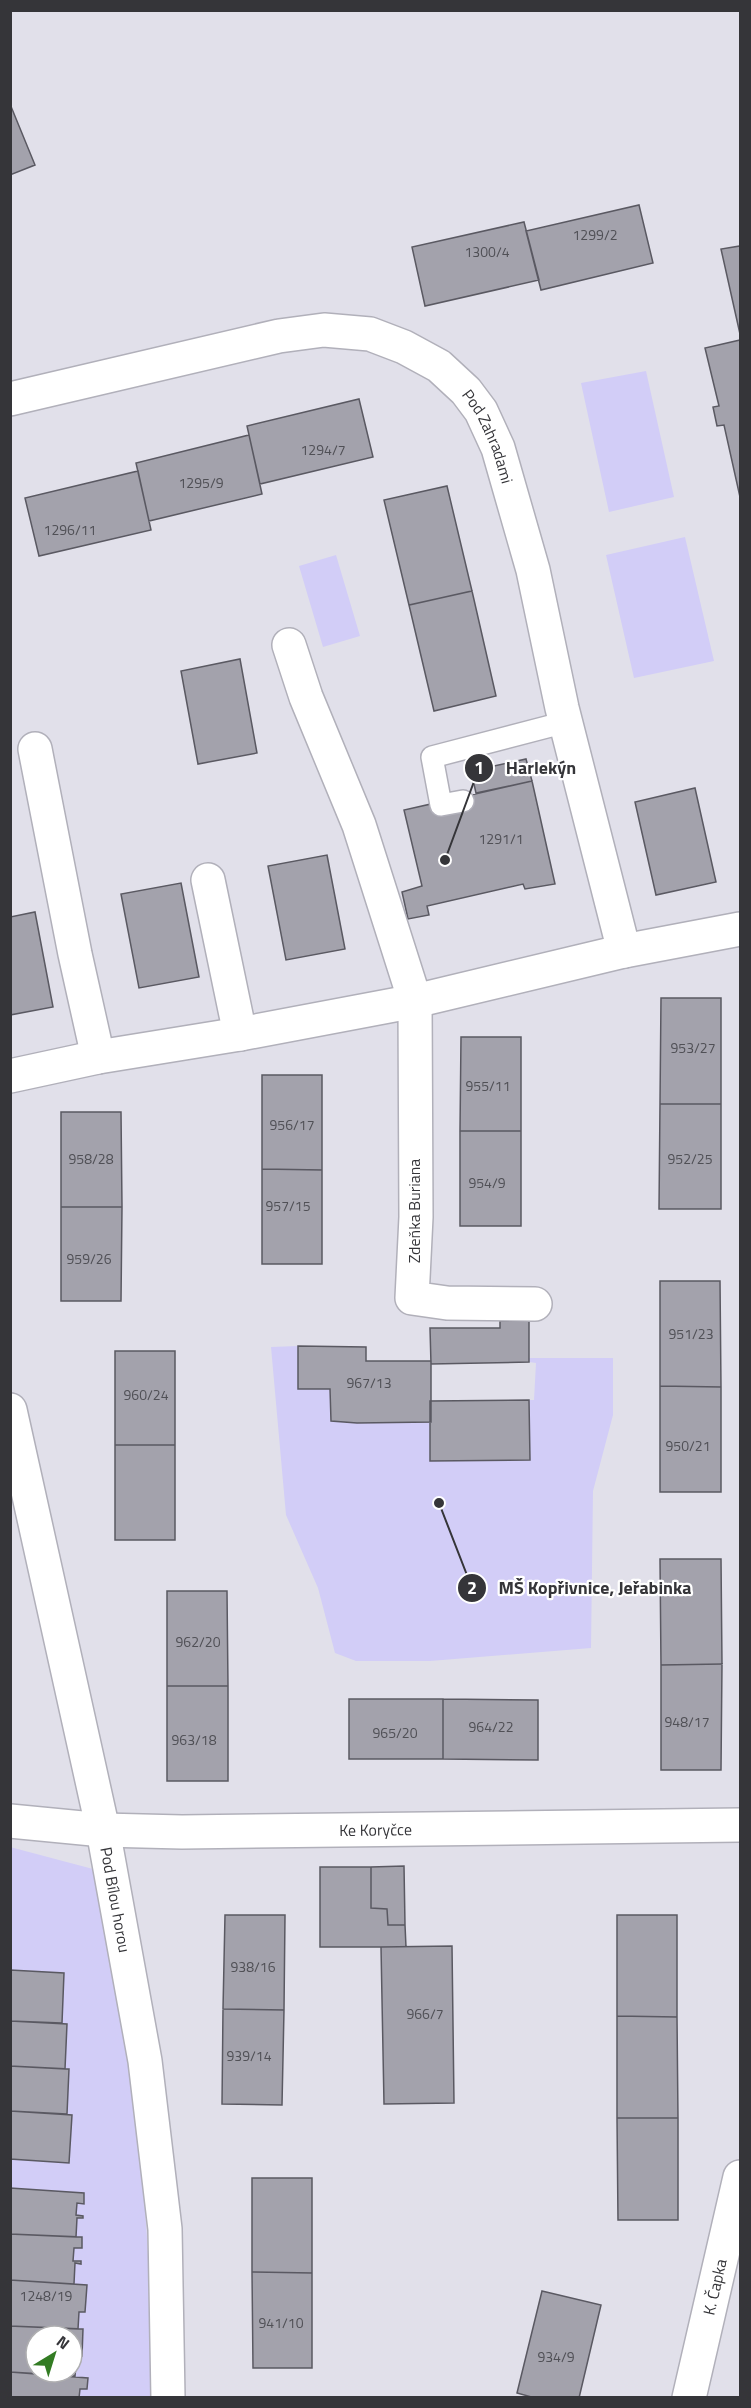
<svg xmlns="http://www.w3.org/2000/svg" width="751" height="2408" font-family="'Titillium Web',sans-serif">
<rect width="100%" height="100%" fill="#e1e0ea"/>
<path fill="#d2cdf7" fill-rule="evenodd" d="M646,371L674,497L609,512L581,383Z
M685,537L714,661L634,678L606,555Z
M336,555L360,636L323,647L299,566Z
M298,1346V1389H330L331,1421L357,1423L431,1422V1461L530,1460L529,1400H534L536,1363L529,1362V1358H613V1415L593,1491L591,1648L430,1661H356L335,1653L318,1588L286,1515L271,1347Z
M10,1847L93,1869C106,1934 120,2000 130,2066C145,2176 152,2287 152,2397H11ZM36,2336H72V2372H36Z"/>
<path fill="#a3a2ac" stroke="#5a5962" stroke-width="1.5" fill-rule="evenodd" d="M10,104L35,165L10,175Z
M639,205L653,263L541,290L526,231Z
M524,222L539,280L425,306L412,247Z
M740,246V334L721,249Z
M740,340V497L724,425L717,426L713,407L719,406L705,348Z
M359,399L373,457L260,484L247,426Z
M249,435L262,494L149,521L136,463Z
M138,471L151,530L39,556L25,498Z
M447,486L472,591L409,605L384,500Z
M472,591L496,696L434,711L409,605Z
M240,659L257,753L198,764L181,671Z
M526,759L532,781L476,793L471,771Z
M532,781L555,884L525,889L523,884L427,906L429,915L408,919L402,892L422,886L404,810L431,804L433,811L464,805L462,797Z
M695,788L716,882L656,895L635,802Z
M327,855L345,949L286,960L268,866Z
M181,883L199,977L139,988L121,894Z
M35,912L53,1007L10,1015V917Z
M661,998H721V1104H660Z
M461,1037H521V1131H460Z
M262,1075H322V1170L262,1169Z
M660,1104H721V1209H659Z
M61,1112H121L122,1207H61Z
M460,1131H521V1226H460Z
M262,1169L322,1170V1264H262Z
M61,1207H122L121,1301H61Z
M660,1281H720L721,1387L660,1386Z
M500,1321H529V1362L431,1364L430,1328H500Z
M298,1346L366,1347V1361H431V1422L357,1423L331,1421L330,1389H298Z
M115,1351H175V1445H115Z
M660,1386L721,1387V1492H660Z
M529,1400L530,1460L430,1461V1401Z
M115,1445H175V1540H115Z
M660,1559H721L722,1664L661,1665Z
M167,1591H227L228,1686H167Z
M722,1664L721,1770H661V1665Z
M167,1686H228V1781H167Z
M349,1699H443V1759H349Z
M443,1699L538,1700V1760L443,1759Z
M404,1866L405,1925H388L387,1909L371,1908V1867Z
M320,1867H371V1908L387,1909L388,1925H405L406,1947H320Z
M225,1915H285L284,2010L223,2009Z
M617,1915H677V2017L617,2016Z
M452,1946L454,2103L384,2104L381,1947Z
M10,1970L64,1973L62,2023L10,2021Z
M223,2009L284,2010L282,2105L222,2104Z
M617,2016L677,2017L678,2118H617Z
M10,2021L67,2024L65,2069L10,2066Z
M10,2066L69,2069L67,2114L10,2111Z
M10,2111L72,2115L69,2163L10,2159Z
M617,2118H678V2220H618Z
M252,2178H312V2273L252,2272Z
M10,2188L84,2193V2204L77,2203L76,2215L83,2216V2218H77L76,2237L10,2234Z
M10,2234L82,2237V2248H74L73,2261H81V2264L75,2263L74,2284L10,2280Z
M252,2272L312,2273V2368H253Z
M10,2280L87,2285L85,2312H79L78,2329L10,2326Z
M542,2291L601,2305L579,2398H535L517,2393Z
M10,2326L83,2329L82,2356H77L75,2376L10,2372ZM36,2336H72V2372H36Z
M10,2372L88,2378L87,2389H80L79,2398H10Z"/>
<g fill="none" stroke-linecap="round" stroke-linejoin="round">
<defs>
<path id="service" d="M463,801L441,805L432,757L566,722"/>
<g id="minor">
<path id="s1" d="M10,399L279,336L324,330L370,334L404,347L439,366L466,391L481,411L498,448L533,570L562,708L624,951"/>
<path d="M289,645L306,697L359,825L415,1001L416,1217L412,1298L447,1303L535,1304"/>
<path d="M35,749L75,954L98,1057"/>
<path d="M208,880L240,1034"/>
<path d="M10,1076L98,1057L240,1034L415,1001L624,951L740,929"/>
<path id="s2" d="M10,1410L103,1830L145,2061L165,2229L168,2398"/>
<path id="s3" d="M10,1821L103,1830L182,1832L740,1825"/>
<path id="s4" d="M689,2398L740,2177"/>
</g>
</defs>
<use href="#service" stroke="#b1b0ba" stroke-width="24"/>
<use href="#minor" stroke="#b1b0ba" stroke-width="36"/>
<use href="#service" stroke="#fff" stroke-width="21"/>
<use href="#minor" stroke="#fff" stroke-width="33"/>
</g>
<g text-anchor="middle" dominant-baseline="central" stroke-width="4.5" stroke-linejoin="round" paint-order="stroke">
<g font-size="14" fill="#505056">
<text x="595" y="234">1299/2</text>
<text x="487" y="251">1300/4</text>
<text x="323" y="449">1294/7</text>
<text x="201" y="482">1295/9</text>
<text x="70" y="529">1296/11</text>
<text x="501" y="838">1291/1</text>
<text x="693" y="1047">953/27</text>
<text x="488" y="1085">955/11</text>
<text x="292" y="1124">956/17</text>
<text x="91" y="1158">958/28</text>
<text x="690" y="1158">952/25</text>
<text x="487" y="1182">954/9</text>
<text x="288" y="1205">957/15</text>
<text x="89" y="1258">959/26</text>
<text x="691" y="1333">951/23</text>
<text x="369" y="1382">967/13</text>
<text x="146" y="1394">960/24</text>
<text x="688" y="1445">950/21</text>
<text x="198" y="1641">962/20</text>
<text x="687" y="1721">948/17</text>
<text x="491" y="1726">964/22</text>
<text x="395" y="1732">965/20</text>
<text x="194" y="1739">963/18</text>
<text x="253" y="1966">938/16</text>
<text x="425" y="2013">966/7</text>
<text x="249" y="2055">939/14</text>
<text x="46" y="2295">1248/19</text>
<text x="281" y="2322">941/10</text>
<text x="556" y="2356">934/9</text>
</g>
<g font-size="16" fill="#353539" stroke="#fff">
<text stroke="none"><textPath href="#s1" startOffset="532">Pod Zahradami</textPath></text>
<text transform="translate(414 1211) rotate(-90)">Zdeňka Buriana</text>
<text stroke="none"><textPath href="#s3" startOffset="366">Ke Koryčce</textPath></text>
<text stroke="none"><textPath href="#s2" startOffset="501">Pod Bílou horou</textPath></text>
<text stroke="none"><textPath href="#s4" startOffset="114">K. Čapka</textPath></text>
</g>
</g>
<path fill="none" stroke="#353539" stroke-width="2" d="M445 860L479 768M439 1503L472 1588"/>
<g fill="#353539" stroke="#fff" stroke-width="2">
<circle cx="445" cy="860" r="6"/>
<circle cx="439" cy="1503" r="6"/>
<circle cx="479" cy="768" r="15"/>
<circle cx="472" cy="1588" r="15"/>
</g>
<g font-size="18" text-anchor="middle" font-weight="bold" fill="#fff">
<text x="479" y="774">1</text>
<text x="472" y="1594">2</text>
</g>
<g font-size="18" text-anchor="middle" font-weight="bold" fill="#353539" stroke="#fff" stroke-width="4.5" stroke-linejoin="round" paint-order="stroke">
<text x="541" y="774">Harlekýn</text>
<text x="595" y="1594">MŠ Kopřivnice, Jeřabinka</text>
</g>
<rect width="751" height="2408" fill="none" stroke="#353539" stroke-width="24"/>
<g transform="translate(54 2354) rotate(38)"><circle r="28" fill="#ffffff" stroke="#aeaeb0" stroke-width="1.5"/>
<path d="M0-4.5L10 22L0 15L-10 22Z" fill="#337c23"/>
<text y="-9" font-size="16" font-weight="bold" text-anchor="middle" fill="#353539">N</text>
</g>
</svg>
